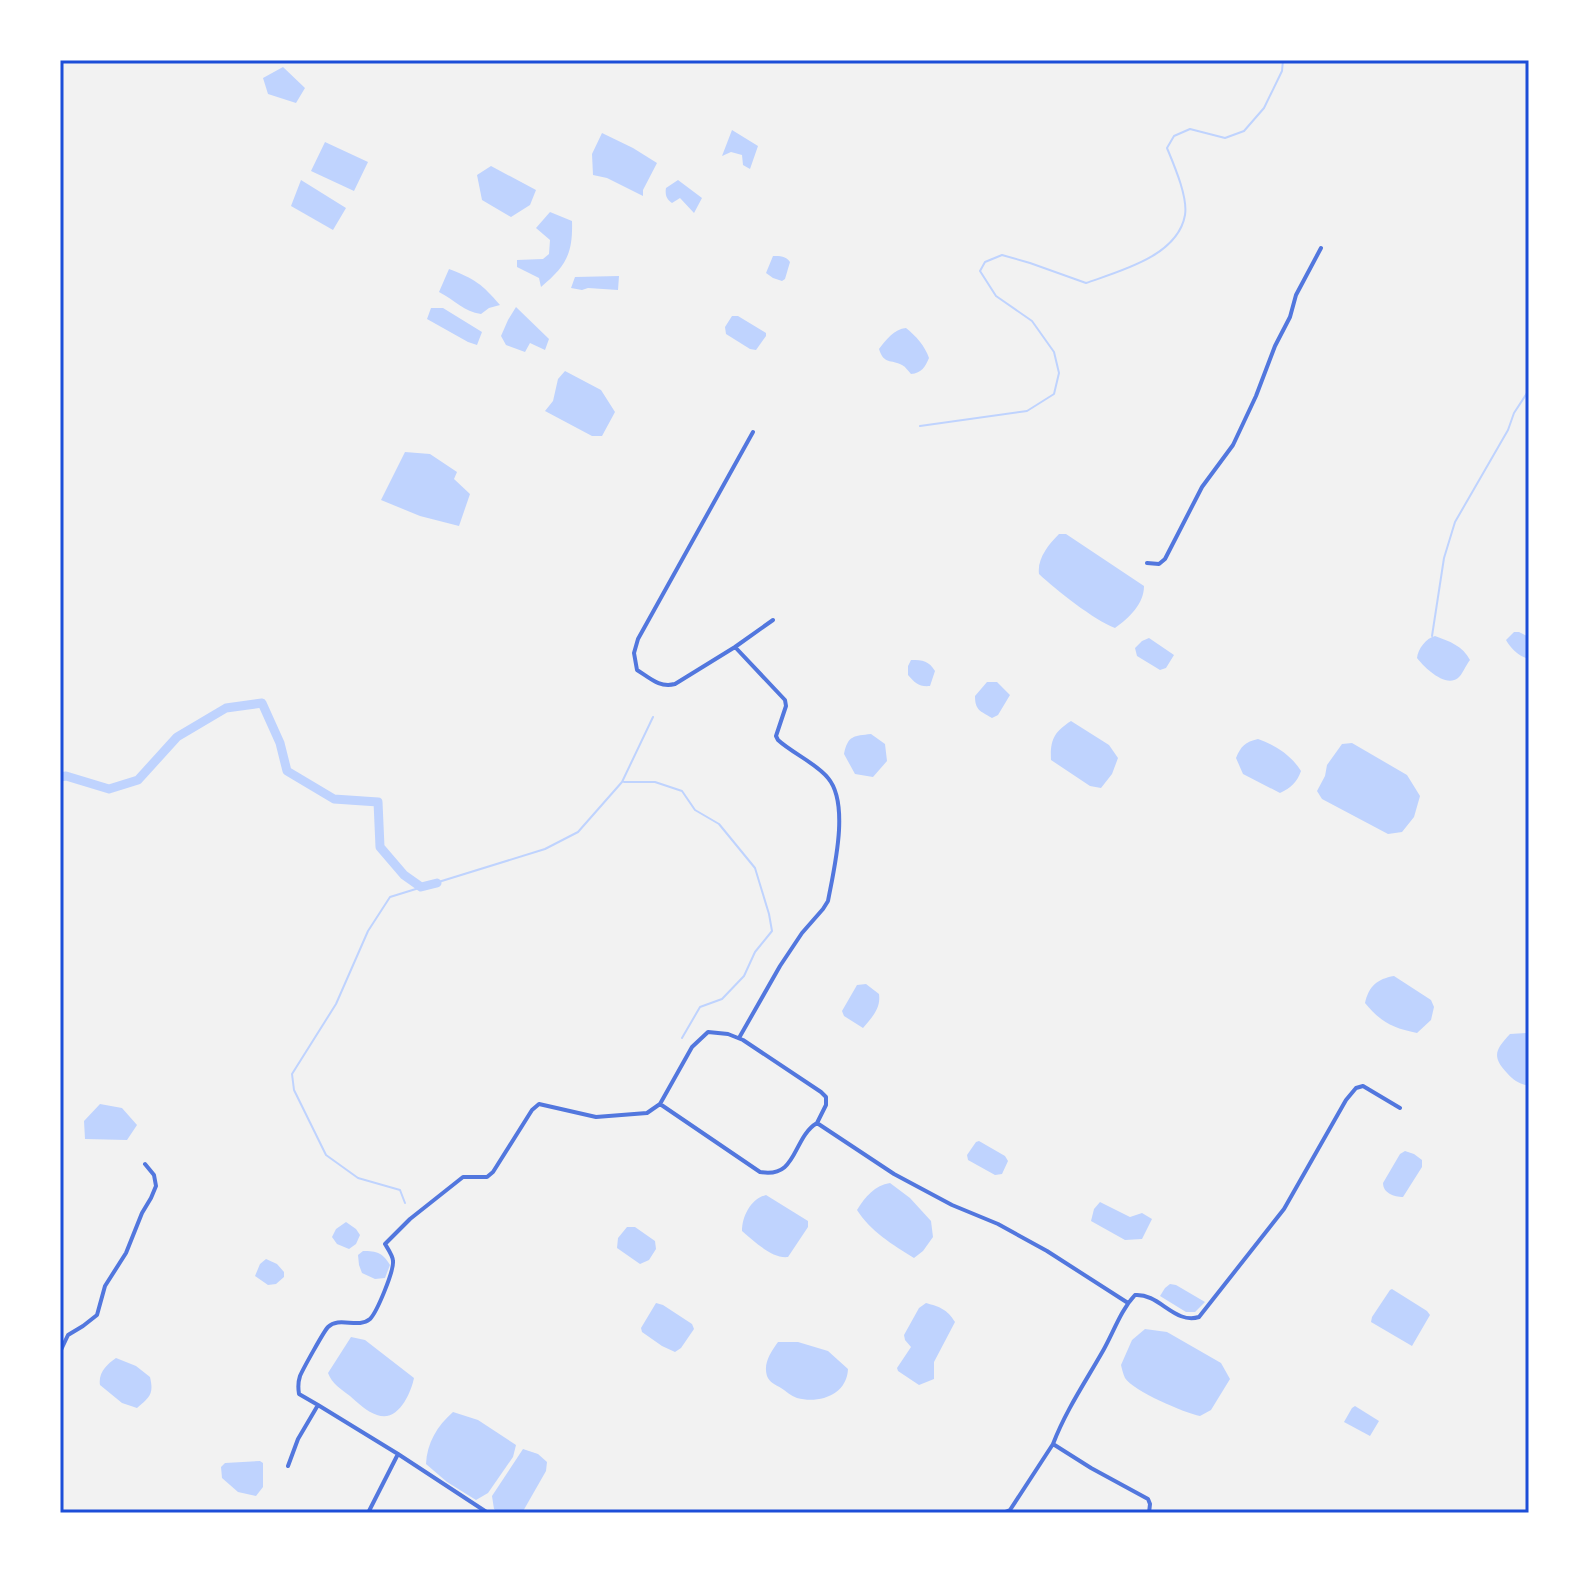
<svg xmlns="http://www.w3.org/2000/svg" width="1589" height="1573" font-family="Inter,sans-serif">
<rect width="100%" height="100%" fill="#f2f2f2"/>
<path fill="#bfd3fe" d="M283,67L305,88L296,103L268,94L263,78Z
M732,130L758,146L750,169L743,165L742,155L731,152L722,156Z
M602,133L633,148L657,163L643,190V196L607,178L593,175L592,154Z
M325,142L368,162L354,191L311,171Z
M491,166L536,190L530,205L511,217L482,200L477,175Z
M301,180L346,208L333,230L291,206Z
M678,180L702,198L694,213L680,198L672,203C666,199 665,194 666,188Z
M550,212L572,221C573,254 566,266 541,287L539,278L517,267V260L543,259L549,254L550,240L536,228Z
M773,256C780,256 786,256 790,262L785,279L782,281L773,278L766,273Z
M449,269C475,279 482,284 500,305L489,308L481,314C464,312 455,300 439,292Z
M619,276L618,290L588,288L582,290L571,288L575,277Z
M516,307L549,339L545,350L530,343L525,352L506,345L501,336L508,320Z
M431,308H443L482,332L477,345L468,342L427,319Z
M732,316H738L766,333V336L756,350L750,349L726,334L725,327Z
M906,328C916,336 925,346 929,358C925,367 922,373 911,374C908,371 906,367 902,365C891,359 884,365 879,349C886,340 894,329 906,328Z
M565,371L601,390L615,412L602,436H592L545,411L553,401L558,379Z
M405,452L430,454L457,472L454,479L470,494L459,526L420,516L381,500Z
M1059,534H1066L1144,586C1144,604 1129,618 1115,628C1094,620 1056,590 1039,574C1037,559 1048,545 1059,534Z
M1514,632H1519L1529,637V659C1520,657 1511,649 1506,640Z
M1435,636C1449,641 1463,646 1470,660C1466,665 1462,675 1458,678C1445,688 1424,667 1417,658C1418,649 1426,638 1435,636Z
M1149,638L1174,655L1166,668L1160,670L1137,656L1135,648L1142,641Z
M911,660C923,660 929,661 935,671L930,686C919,687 915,683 908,675V666Z
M987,682H997L1010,695L998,715L992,718C980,711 975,710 975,696Z
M1071,721L1109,745L1118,758L1112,774L1101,788L1090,786L1051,760C1050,740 1054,732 1071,721Z
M871,734L885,744L887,761L873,777L855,774L844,754C848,735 854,736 871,734Z
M1258,739C1275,745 1291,755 1301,771C1297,782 1291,788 1280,793L1243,774L1236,758C1241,746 1245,742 1258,739Z
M1352,743L1407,775L1420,796L1414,817L1402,832L1388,834L1322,799L1317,791L1325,776L1327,765L1342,744Z
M1394,976L1431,1000L1434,1007L1431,1020L1417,1033C1392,1028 1381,1022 1365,1003C1369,986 1377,979 1394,976Z
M866,984L879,994C881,1009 872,1017 863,1028L844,1016L842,1011L857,985Z
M1526,1033L1529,1035V1086C1518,1083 1514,1081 1507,1073C1491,1056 1496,1049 1510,1034Z
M100,1104L122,1108L137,1125L127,1140L85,1139L84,1121Z
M979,1141L1005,1156L1008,1161L1002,1174L995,1175L968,1160L967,1155L976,1142Z
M1405,1151L1414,1154L1422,1160V1167L1403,1197C1394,1197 1383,1193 1383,1183L1400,1154Z
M890,1183L910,1198L931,1221L933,1237L923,1251L914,1258C893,1245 870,1231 857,1210C865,1197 875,1185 890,1183Z
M766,1195L808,1221V1227L788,1257C772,1259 754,1241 742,1231C742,1216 751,1199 766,1195Z
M1100,1202L1130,1217L1142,1213L1152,1219L1142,1239L1125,1240L1091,1221L1094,1209Z
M346,1222L356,1229L360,1235L356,1244L349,1249L337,1244L332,1237L336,1229Z
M627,1227H635L655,1241L656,1249L649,1260L640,1264L617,1248L618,1238Z
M363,1251C377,1251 383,1253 390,1265L385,1278L375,1279L362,1273L359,1265L358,1255Z
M266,1259L277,1264L284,1272V1277L276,1284L268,1285L255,1276L260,1264Z
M1170,1284L1176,1285L1205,1302L1195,1312H1186L1160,1296L1165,1288Z
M1392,1289L1427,1311L1430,1315L1412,1346L1371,1322L1372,1317L1390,1290Z
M656,1303L663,1305L692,1324L694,1329L681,1348L675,1352L662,1346L642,1332L641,1328Z
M926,1303C940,1307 947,1309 955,1322L934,1362V1379L919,1385L898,1371L897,1368L911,1347L905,1340L904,1335L919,1308Z
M1145,1329L1167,1332L1221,1363L1230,1379L1211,1410L1200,1416C1185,1413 1133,1391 1125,1378C1123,1374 1122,1369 1121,1365L1132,1340Z
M351,1337L365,1340L414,1378C411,1393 398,1423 377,1415C367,1412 358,1403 350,1396C341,1389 332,1384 328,1373Z
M778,1342H798L828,1351L848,1369C847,1395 819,1404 797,1398C791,1396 786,1391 781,1388C776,1385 769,1382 767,1376C763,1363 771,1352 778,1342Z
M116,1358L136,1366L150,1377C154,1394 150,1397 137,1408L122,1403L100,1385C98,1373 107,1364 116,1358Z
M1355,1406L1379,1421L1370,1436L1344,1422L1352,1408Z
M453,1412L478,1420L516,1445L513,1457L488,1493L476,1500L447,1482L426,1464C427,1443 437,1426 453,1412Z
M523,1449L538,1454L547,1462L546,1471L522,1513H499L494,1509L492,1496Z
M260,1461L263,1463V1487L256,1496L238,1492L222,1478L221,1467L225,1463Z"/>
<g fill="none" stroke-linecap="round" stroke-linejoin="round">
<path stroke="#bfd3fe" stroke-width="2" d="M920,426L1027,411L1054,394L1059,373L1054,352L1032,321L996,296L980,271L985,262L1002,255L1030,263L1086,283C1120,271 1178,256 1185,215C1188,197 1174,165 1167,148L1174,136L1190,129L1225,138L1244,131L1264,108L1282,71L1283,60
M1432,636L1444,558L1455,522L1508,430L1514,413L1529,390
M624,782H655L682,791L695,810L719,824L755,868L769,914L772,931L755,952L744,976L722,999L700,1007L682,1038
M405,1203L400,1190L358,1178L326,1155L294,1090L292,1074L336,1004L368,931L390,897L545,849L578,832L622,782L653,717"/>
<path stroke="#bfd3fe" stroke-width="9" d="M60,777L66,776L109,789L138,780L177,737L226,708L262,703L280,743L287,771L334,799L378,802L380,847L404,875L421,887L437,883"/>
<path stroke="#5277de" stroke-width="4" d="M753,432L638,639L634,653L637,670C650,678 659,688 675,684L735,647L773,620
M1147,563L1159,564L1165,559L1202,487L1233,445L1256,396L1275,346L1290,317L1296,295L1321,248
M735,647L785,700L786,706L776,736L778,740C792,753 816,763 828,778C850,804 834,869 828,901L823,909L802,933L780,966L739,1038
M660,1104L760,1172C798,1179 792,1138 817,1123L894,1174L952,1205L998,1224L1047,1251L1128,1303
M60,1352L68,1335L83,1326L97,1315L105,1286L126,1253L142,1213L151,1198L156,1186L154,1175L145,1164
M318,1405L398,1454L368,1513
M398,1454L488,1513
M288,1466L298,1439L318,1405L299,1394C298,1388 298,1382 300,1376C303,1369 324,1331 328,1327C339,1316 358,1329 370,1319C377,1312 394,1271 393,1261C393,1256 388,1249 385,1244L410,1219L463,1177H487L493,1172L532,1110L539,1104L596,1117L647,1113L660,1104L692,1047L708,1032L728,1034L743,1040L821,1092L826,1097V1105L817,1123
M1005,1512L1010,1510L1053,1444
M1149,1513L1150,1504L1148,1499L1091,1468L1053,1444C1066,1410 1086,1381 1104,1349C1114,1331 1121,1310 1135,1295C1159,1293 1175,1325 1199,1317L1284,1209L1346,1100L1356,1088L1363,1086L1400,1108"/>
</g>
<rect width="1589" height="1573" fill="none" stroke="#ffffff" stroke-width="124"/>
<rect x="62" y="62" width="1465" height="1449" fill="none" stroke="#1d4ed8" stroke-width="3"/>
</svg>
